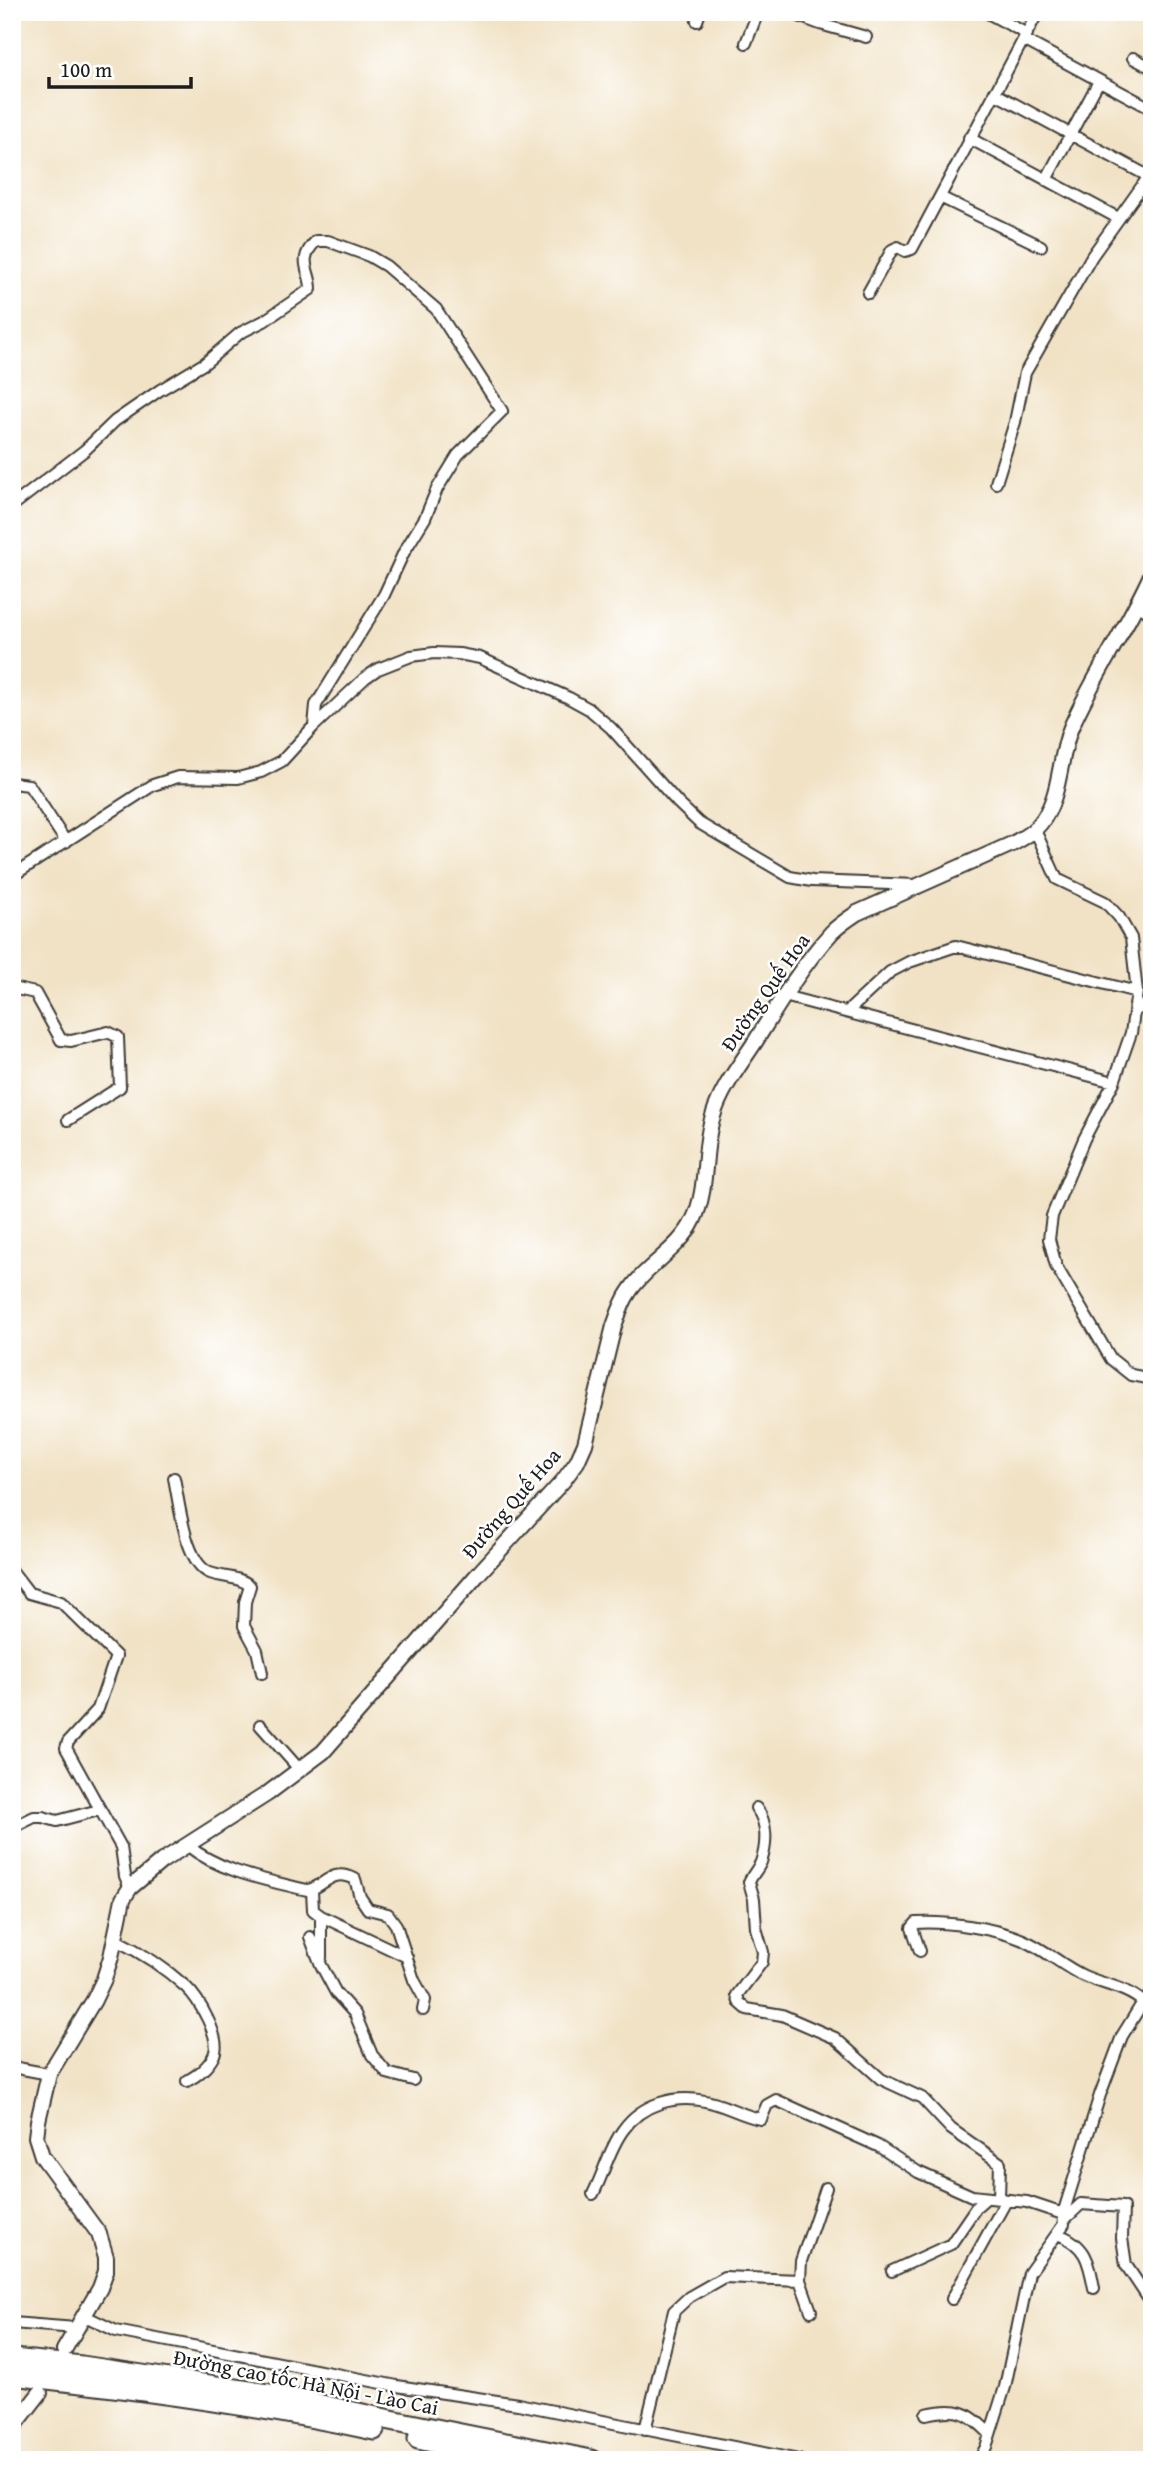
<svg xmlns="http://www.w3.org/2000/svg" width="1164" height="2472" font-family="'Gentium Book Plus',serif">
<rect width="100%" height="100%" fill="#fff"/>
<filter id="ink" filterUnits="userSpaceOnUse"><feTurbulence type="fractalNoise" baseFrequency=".0143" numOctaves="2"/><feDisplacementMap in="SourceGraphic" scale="14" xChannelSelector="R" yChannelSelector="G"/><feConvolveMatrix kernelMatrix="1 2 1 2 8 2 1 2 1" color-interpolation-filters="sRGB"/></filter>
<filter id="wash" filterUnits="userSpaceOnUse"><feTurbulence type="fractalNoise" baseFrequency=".00686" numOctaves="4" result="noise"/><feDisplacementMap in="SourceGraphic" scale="28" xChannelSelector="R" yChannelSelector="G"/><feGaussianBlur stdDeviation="1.57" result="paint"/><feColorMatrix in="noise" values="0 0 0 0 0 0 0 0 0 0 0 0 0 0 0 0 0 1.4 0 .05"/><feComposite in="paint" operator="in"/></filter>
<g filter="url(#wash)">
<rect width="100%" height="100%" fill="#f1e2c5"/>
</g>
<g filter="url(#ink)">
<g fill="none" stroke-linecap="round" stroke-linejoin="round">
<defs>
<path id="minor" d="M788,12L820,24L866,37
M986,12L1027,34
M697,21L700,12
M1024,40L1152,109
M746,43L758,12
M1133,58L1152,68
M994,93L1148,176
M969,138L1118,218
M1046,180L1099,81
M940,197L1041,246
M868,293L892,250L898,247L905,251L912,249L1038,12
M996,483L1015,422L1025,373L1092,256L1152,172
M12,506L85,450L115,421L160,390L205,363L240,333L264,321L311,289C311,270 296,261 316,241H328L369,256L386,266L436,309L502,411L458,455L437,489L425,518L404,552L384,595L316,705L314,726
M1138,605L1152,615
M12,783L29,785L66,842
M1035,830L1057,879L1105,902L1119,917L1131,938L1137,992L1131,1033L1114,1082L1084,1139L1052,1216L1049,1239L1056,1266L1111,1359L1131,1375L1152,1379
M12,876L153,785L178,777L238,778L261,772L282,761L314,726L365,678L378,669L411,656L434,653L459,654L480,658L569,698L589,709L611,728L678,803L699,823L790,877L812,881L916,885
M12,988L35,993L61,1040L71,1041L108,1032L118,1037L120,1087L68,1120
M784,996L1114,1082
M1136,1010L1152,1002
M847,1012L890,972L909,962L956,946L1137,992
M174,1478C179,1501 185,1564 210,1573C224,1578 239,1576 250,1586L245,1602L244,1626L257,1650L262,1673
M12,1571L29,1593L61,1602L116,1656L98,1709L68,1742L66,1748L121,1847L125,1876L130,1888
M260,1725L300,1770
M756,1808C768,1822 767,1845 761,1862C758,1869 752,1875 749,1882L754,1899L756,1928L763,1952L762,1962L737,1995L739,2002L747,2009L782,2015L835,2038L881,2079L922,2098L951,2129L1000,2163L999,2198
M12,1828L34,1817H43L57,1821L99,1810
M187,1845C220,1872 266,1880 307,1890C325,1888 329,1867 355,1879L360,1897L368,1909L388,1914L396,1925L414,1980L425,2000L423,2010
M312,1890L313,1910L321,1916L407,1957
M321,1916V1958
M310,1937L321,1965L336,1993L355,2014L372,2055L387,2073L413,2080
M114,1939C141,1952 164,1967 186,1987C198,1998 222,2038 214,2055C209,2066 197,2076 187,2081
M920,1951L912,1928L916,1923C946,1921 995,1928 1023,1940C1045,1949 1062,1966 1084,1976C1104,1985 1126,1987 1143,2002
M12,2067L49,2074
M593,2194C604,2173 609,2149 623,2130C642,2103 675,2095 705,2101C724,2104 742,2116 761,2119L767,2105L776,2100L878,2146L918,2172L972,2196L1027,2202L1063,2214
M1064,2220L1081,2204L1123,2207L1122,2238L1126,2265L1152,2304
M1058,2234C1086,2245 1089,2261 1094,2288
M892,2271L951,2244L977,2206L985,2199
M952,2299L1006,2201
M811,2311L800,2280L801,2261L826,2188
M85,2316L116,2331L397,2386L518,2404L799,2460
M12,2323L76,2328
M926,2414C958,2407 968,2411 990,2434
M645,2430L674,2311L689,2297L724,2277L800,2280
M979,2460L986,2447L1005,2387L1029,2273L1064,2224L1063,2214L1100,2095L1122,2036L1143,2002L1152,1998"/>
<path id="tertiary" d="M64,2350L100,2288L106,2271V2257L99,2234L42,2156L36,2137L38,2121L49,2074L94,2000L104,1979L111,1957L123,1899L130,1888L162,1861L267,1794L323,1752L479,1573L563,1481L577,1462L585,1444L614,1326C618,1315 622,1302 629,1292C646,1265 679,1250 693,1221C709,1189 702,1149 713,1116C721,1089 740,1065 755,1042C778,1005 802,965 832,932C839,925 848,919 857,913L1012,844C1027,836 1039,829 1047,813C1061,788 1060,752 1072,725C1095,673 1129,625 1152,573
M12,2429L40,2393"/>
<path id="trunk" d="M1150,12L1152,13"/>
<path id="motorway" d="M12,2359L82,2366L276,2395L381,2418L591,2460
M12,2375C131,2388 257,2405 374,2430
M418,2439L516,2460"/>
</defs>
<use href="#minor" stroke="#3c3a35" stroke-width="14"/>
<use href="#tertiary" stroke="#3c3a35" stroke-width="18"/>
<use href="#trunk" stroke="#3c3a35" stroke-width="21"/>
<use href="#motorway" stroke="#3c3a35" stroke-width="23"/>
<use href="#minor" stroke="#fff" stroke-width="10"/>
<use href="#tertiary" stroke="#fff" stroke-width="14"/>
<use href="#trunk" stroke="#fff" stroke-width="18"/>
<use href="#motorway" stroke="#fff" stroke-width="19"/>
</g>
</g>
<g text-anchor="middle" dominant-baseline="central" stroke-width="5" stroke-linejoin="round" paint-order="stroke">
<g font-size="21" fill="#1c1c1c" stroke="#fff">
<text transform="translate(765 992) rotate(-55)">Đường Quế Hoa</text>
<text transform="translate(511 1503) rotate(-49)">Đường Quế Hoa</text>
<text transform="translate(306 2382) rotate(11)">Đường cao tốc Hà Nội - Lào Cai</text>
</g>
</g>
<rect width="1164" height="2472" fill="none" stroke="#fff" stroke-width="42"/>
<path d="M49 77v10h142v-10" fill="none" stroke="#1c1c1c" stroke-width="3.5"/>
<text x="60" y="77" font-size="21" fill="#1c1c1c" stroke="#ffffff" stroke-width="5" paint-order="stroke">100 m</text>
</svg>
